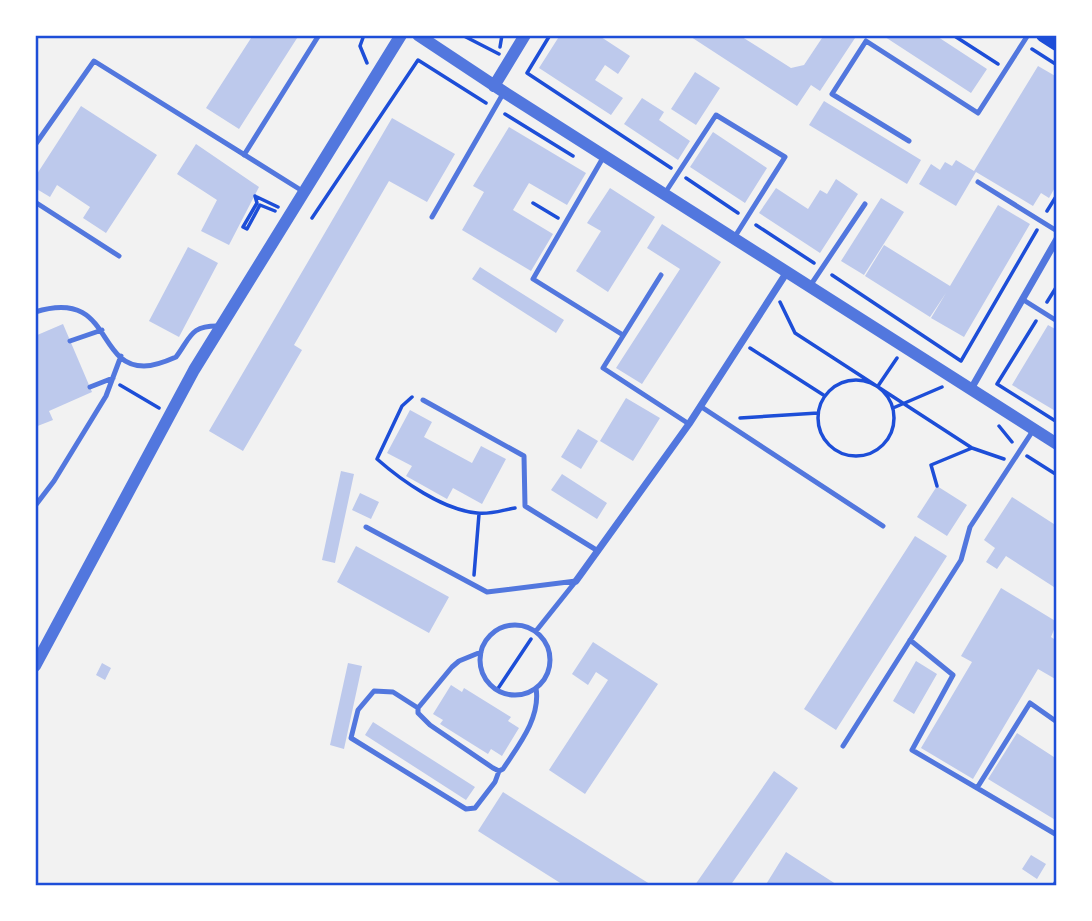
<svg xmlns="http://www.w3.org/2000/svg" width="1092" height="921" font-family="'Source Sans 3',sans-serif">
<rect width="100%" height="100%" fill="#f2f2f2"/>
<path fill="#bdc9ec" d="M253,35H299L239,129L206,108Z
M560,35H598L630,56L618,74L605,65L595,80L623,98L611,115L539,68Z
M688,35H739L791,68L804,65L824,35H857L820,91L811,85L797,106Z
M882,35H935L987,69L971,93Z
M1038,66L1057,77V184L1049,198L1041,193L1033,206L976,172L956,206L919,184L931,164L940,170L945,162L952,166L956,160L974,171Z
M695,72L720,88L696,125L671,109Z
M642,98L664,112L659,120L690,141L678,160L624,124Z
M824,101L921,160L907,184L809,125Z
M81,106L157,155L106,233L83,218L90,207L57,185L50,197L35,188V177Z
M392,118L455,154L427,202L389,181L294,345L302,350L243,451L209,431Z
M509,127L586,173L567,205L529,183L513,210L553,234L531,271L462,230L484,192L473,186Z
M713,132L767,168L745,203L690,167Z
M196,144L259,187L229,245L201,231L217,200L177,174Z
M836,179L858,194L820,253L759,213L776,188L808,209L820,190L827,194Z
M610,188L655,217L608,292L576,271L601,231L587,223Z
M881,198L904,212L864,275L841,261Z
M998,205L1030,224L964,337L931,318L946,293L930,317L865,276L884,245L950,286Z
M662,224L721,262L642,384L616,368L680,269L647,248Z
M188,247L218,263L179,337L149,321Z
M480,267L564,320L556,333L472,279Z
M63,324L92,392L49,411L53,420L35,427V336Z
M1048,325L1057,330V412L1012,385Z
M626,398L660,418L633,461L600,441Z
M410,410L432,422L424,437L472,463L481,446L506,459L482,504L453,488L447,499L406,476L412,466L387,453Z
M578,429L598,441L581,469L561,457Z
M341,471L354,474L335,563L322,560Z
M562,474L607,503L597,519L551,490Z
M937,486L967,505L947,536L917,517Z
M360,493L379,502L371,519L352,510Z
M1012,497L1057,526V589L1006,556L997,569L986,562L995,548L984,540Z
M915,536L947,556L836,730L804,709Z
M356,546L449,597L429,633L337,582Z
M1001,588L1057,622L1051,637L1057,641V680L1038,669L973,779L921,748L972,662L961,656Z
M593,642L658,684L585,794L549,770L608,680L596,672L588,685L572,674Z
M916,661L937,674L914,714L893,701Z
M102,663L111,668L105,680L96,675Z
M348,663L362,666L344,749L330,745Z
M451,685L462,692L464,688L511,717L508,721L519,728L502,756L491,749L488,754L440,724L443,720L433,714Z
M373,722L475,787L466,800L365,735Z
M1017,733L1057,759V821L988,779Z
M774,771L798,788L730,886H697L695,885Z
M503,792L653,886H565L478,831Z
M786,852L839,886H765Z
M1031,855L1046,864L1037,879L1022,869Z"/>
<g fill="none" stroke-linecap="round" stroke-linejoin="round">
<path stroke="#1d4ed8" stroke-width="3.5" d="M364,35L360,46L367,63
M462,35L499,54
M550,35L527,73L671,168
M953,35L998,64
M500,47L502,35
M1032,49L1057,65
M505,114L573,156
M686,178L738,213
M255,196L257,203L243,227L247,229L260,205L275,211
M257,197L278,207
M533,203L558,218
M1047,211L1057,195
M312,218L418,60L486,103
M756,225L814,263
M832,275L961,361L1037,230
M780,302L795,333L972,448L1004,459
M1047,302L1057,286
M1036,321L997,384L1057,422
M750,348L825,396
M818 418a38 38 0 1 1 76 0a38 38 0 1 1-76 0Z
M120,385L159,408
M878,386L897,358
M412,397L402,406L377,459C402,481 443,510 477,513C489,515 503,510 515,508
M893,408L942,387
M740,418L818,413
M999,426L1012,442
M1027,456L1057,475
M937,486L931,465L972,448
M474,575L479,514
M497,690L531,639"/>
<path stroke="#5277de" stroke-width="5" d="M909,141L832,94L866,41L978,113L1028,35
M35,145L94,61L304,192
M244,155L319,35
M604,156L533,279L623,335
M978,182L1057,231
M665,193L716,115L785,157L734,238
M35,202L119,256
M432,217L504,92
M661,275L603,368L689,424
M810,286L865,204
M1022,299L1057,321
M35,312C112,288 95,366 144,366C154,366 167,361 176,357C191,337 190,325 220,326
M70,341L102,330
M90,387L113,378
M423,400L524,456L525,506L598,551
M700,406L883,526
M35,506L54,481L106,396L121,356
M366,527L487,592L576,581
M480 660a35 35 0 1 1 70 0a35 35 0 1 1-70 0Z
M536,631L576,581
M910,640L953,675L912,750L977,788
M481,652L459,661L452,667L418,708V713L430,725L493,768L499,771L503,769C518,746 541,718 536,688
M418,708L393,692L374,691L358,710L351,738L466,809L475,808L495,782L499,771
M1057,722L1030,703L977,788L1057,835
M843,746L961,560L970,527L1034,429
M1054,886L1057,881"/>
<path stroke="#5277de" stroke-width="7" d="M971,389L1057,239
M576,581L689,424L787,272"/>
<path stroke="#5277de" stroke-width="12" d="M418,35L504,92L1057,444
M494,86L525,35
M35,666L194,370L401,35"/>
<path stroke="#1d4ed8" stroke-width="14" d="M1043,35L1057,44"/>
</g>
<rect width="1092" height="921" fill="none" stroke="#ffffff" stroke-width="74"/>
<rect x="37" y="37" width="1018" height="847" fill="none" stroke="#1d4ed8" stroke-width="2.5"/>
</svg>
